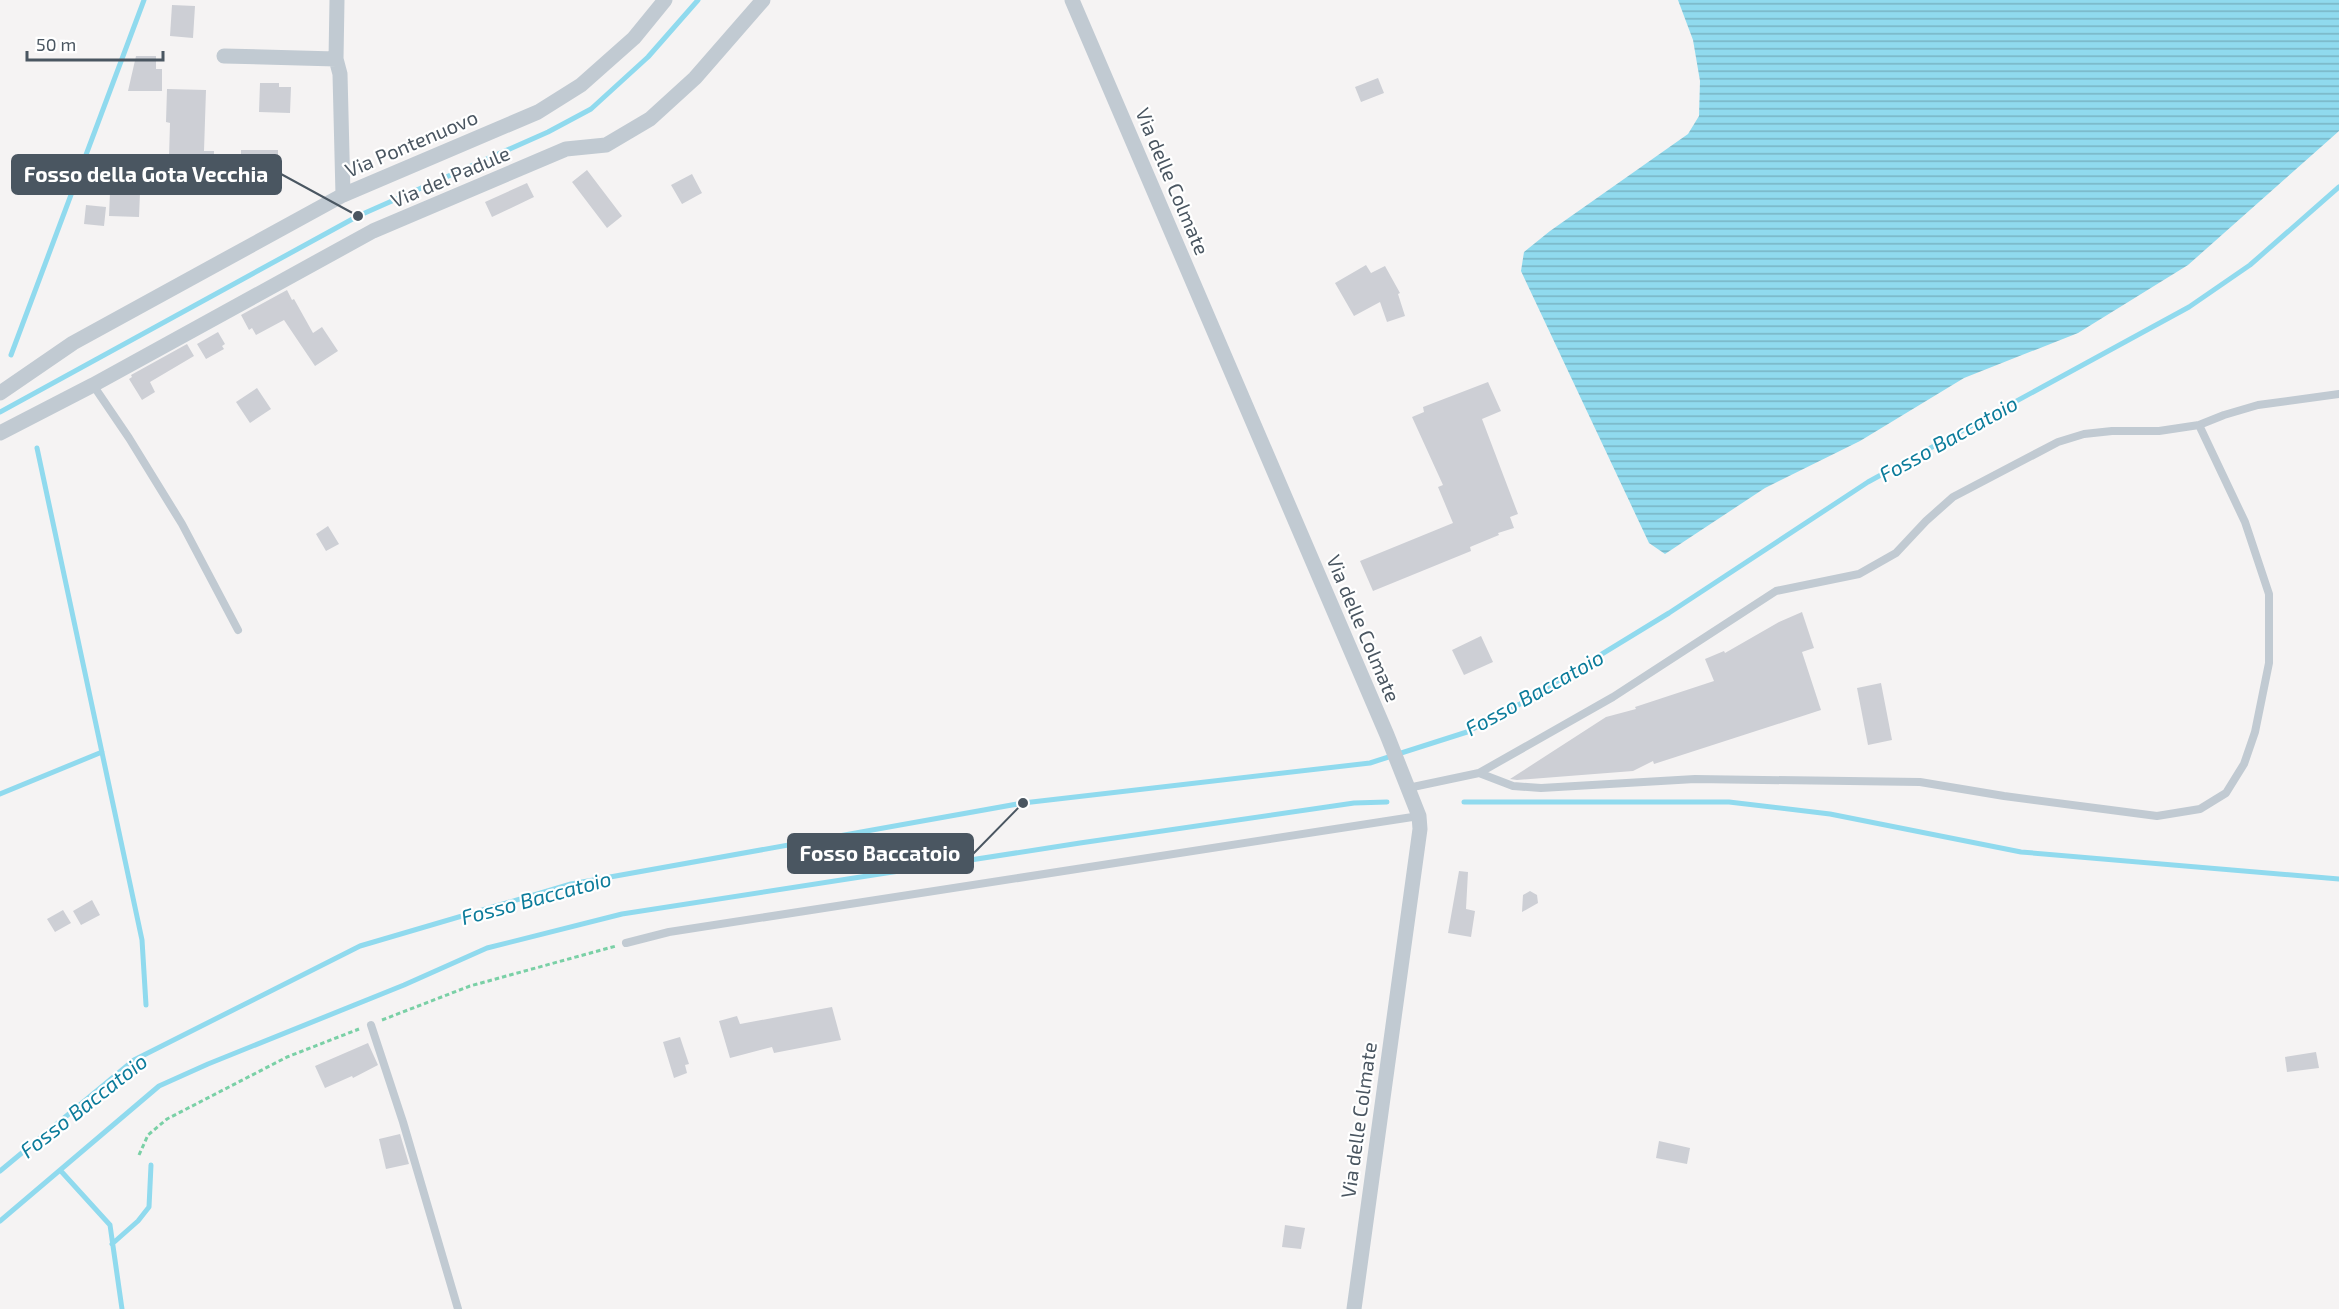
<svg xmlns="http://www.w3.org/2000/svg" width="2339" height="1309" font-family="'Exo 2',sans-serif">
<defs>
<pattern id="water-rules" width="6" height="5" patternUnits="userSpaceOnUse" patternTransform="scale(1.5)"><rect width="6" height="5" fill="#90daee"/><path d="M0 2.5h6" fill="none" stroke="#78b4c4"/></pattern>
</defs>
<rect width="100%" height="100%" fill="#f5f3f3"/>
<path fill="url(#water-rules)" d="M1678,0H2339V131L2188,265L2078,333L1964,378L1860,441L1765,488L1665,554L1649,543L1521,271L1524,252L1550,231L1688,134L1699,116L1700,81L1693,40Z"/>
<g fill="none" stroke-linecap="round" stroke-linejoin="round">
<path stroke="#90daee" stroke-width="5" d="M11,355L144,0
M0,412L358,216L548,132L591,109L648,57L698,0
M37,448L142,940L146,1005
M0,794L102,752
M1464,802H1729L1830,814L2021,852L2339,879
M60,1170L110,1225L122,1309
M0,1171L134,1060L360,946L571,884L1023,803L1370,763L1467,732L1520,704L1669,613L1868,482L2189,307L2250,265L2339,187
M0,1221L159,1086L208,1064L404,985L487,948L622,914L1080,843L1354,803L1387,802
M112,1244L138,1221L149,1207L151,1165"/>
</g>
<path fill="#cdcfd5" d="M172,5L195,6L193,38L170,36Z
M136,56H156V69H162V91H128Z
M1378,78L1384,93L1361,102L1355,87Z
M260,83H279V87H291L290,113L259,112Z
M167,89L206,90L204,151H214L213,193L168,191L170,123L166,122Z
M241,150H278V195H241Z
M587,170L622,216L607,228L572,182Z
M692,174L702,193L682,204L671,185Z
M527,183L534,197L492,217L485,202Z
M110,192L140,193L139,217L109,216Z
M86,205L106,207L104,226L84,224Z
M1366,265L1371,273L1385,266L1400,293L1398,294L1405,316L1387,322L1380,302L1354,316L1335,283Z
M287,290L292,300L294,299L313,333L322,327L338,351L315,366L284,320L256,335L252,328L249,330L241,315Z
M218,332L225,344L222,346L224,349L206,359L197,344Z
M187,344L194,356L150,382L155,392L142,400L129,379L132,377L131,375Z
M1488,382L1501,411L1482,419L1518,514L1510,517L1514,528L1498,533L1499,535L1470,547L1471,551L1373,591L1360,561L1453,523L1438,487L1443,485L1412,417L1424,412L1423,407Z
M257,388L271,409L250,423L236,402Z
M328,526L339,544L326,551L316,534Z
M1802,612L1814,648L1802,652L1821,710L1654,764L1653,761L1633,771L1517,780L1510,779L1606,717L1636,709L1635,707L1714,681L1705,659L1724,651L1725,653L1779,622Z
M1481,636L1493,662L1464,675L1452,650Z
M1881,683L1892,740L1868,745L1857,688Z
M1459,871L1468,872L1466,909L1475,911L1471,937L1448,933Z
M1530,891L1537,895L1538,903L1522,912L1523,895Z
M92,900L100,915L81,925L73,911Z
M63,910L71,923L55,932L47,919Z
M832,1007L841,1040L774,1053L772,1047L730,1058L719,1021L737,1016L740,1024Z
M680,1037L689,1064L685,1065L687,1073L674,1078L663,1042Z
M368,1043L378,1065L353,1078L352,1076L325,1088L315,1066Z
M2316,1052L2319,1068L2287,1072L2285,1057Z
M400,1134L409,1164L386,1169L379,1139Z
M1659,1141L1690,1148L1687,1164L1656,1158Z
M1285,1225L1305,1228L1301,1249L1282,1247Z"/>
<g fill="none" stroke-linecap="round" stroke-linejoin="round">
<path stroke="#7ad0a6" stroke-width="3" stroke-dasharray="4.5 3" stroke-linecap="butt" d="M382,1020L470,986L616,946
M139,1155L148,1135L167,1119L287,1057L359,1029"/>
<path stroke="#c1cad2" stroke-width="8" d="M93,385L129,438L182,524L238,630
M1479,773L1513,786L1541,788L1695,779L1920,782L2004,796L2157,816L2200,809L2226,793L2244,764L2255,732L2269,663V594L2245,522L2199,425
M1408,788L1479,773L1613,697L1776,591L1859,574L1896,553L1926,521L1953,497L2058,442L2084,434L2112,431H2159L2199,425L2224,415L2258,405L2339,394
M626,943L669,932L1419,816
M371,1025L403,1122L458,1309"/>
<path stroke="#c1cad2" stroke-width="15" d="M337,0L336,59L340,74L343,195
M1072,0L1387,735L1419,816L1420,829L1354,1309
M224,56L336,59
M0,393L73,343L343,195L538,112L581,85L634,38L665,0
M0,433L93,385L373,231L566,149L606,145L650,119L695,78L763,0"/>
</g>
<g text-anchor="middle" dominant-baseline="central" stroke-width="4.5" stroke-linejoin="round" paint-order="stroke">
<g font-size="20" fill="#4a5661" stroke="#fff">
<text transform="translate(411 143) rotate(-23)">Via Pontenuovo</text>
<text transform="translate(450 176) rotate(-23)">Via del Padule</text>
<text transform="translate(1173 181) rotate(67)">Via delle Colmate</text>
<text transform="translate(1364 628) rotate(67)">Via delle Colmate</text>
<text transform="translate(1358 1120) rotate(-82)">Via delle Colmate</text>
</g>
<g font-size="21" font-style="italic" fill="#0c7c9b" stroke="#fff">
<text transform="translate(1948 438) rotate(-29)">Fosso Baccatoio</text>
<text transform="translate(1534 692) rotate(-29)">Fosso Baccatoio</text>
<text transform="translate(536 897) rotate(-15)">Fosso Baccatoio</text>
<text transform="translate(83 1105) rotate(-38)">Fosso Baccatoio</text>
</g>
</g>
<path fill="none" stroke="#4a5661" stroke-width="2" d="M358 216L281 174M1023 803L973 854"/>
<g fill="#4a5661" stroke="#fff" stroke-width="2">
<circle cx="358" cy="216" r="6"/>
<circle cx="1023" cy="803" r="6"/>
</g>
<g fill="#4a5661" stroke="#4a5661" stroke-width="2">
<rect x="12" y="155" width="269" height="39" rx="6"/>
<rect x="788" y="834" width="185" height="39" rx="6"/>
</g>
<g font-size="21" text-anchor="middle" font-weight="bold" fill="#fff">
<text x="146" y="182">Fosso della Gota Vecchia</text>
<text x="880" y="861">Fosso Baccatoio</text>
</g>
<path d="M27 51v9h136v-9" fill="none" stroke="#4a5661" stroke-width="3"/>
<text x="36" y="51" font-size="18" fill="#4a5661" stroke="#ffffff" stroke-width="4.5" paint-order="stroke">50 m</text>
</svg>
